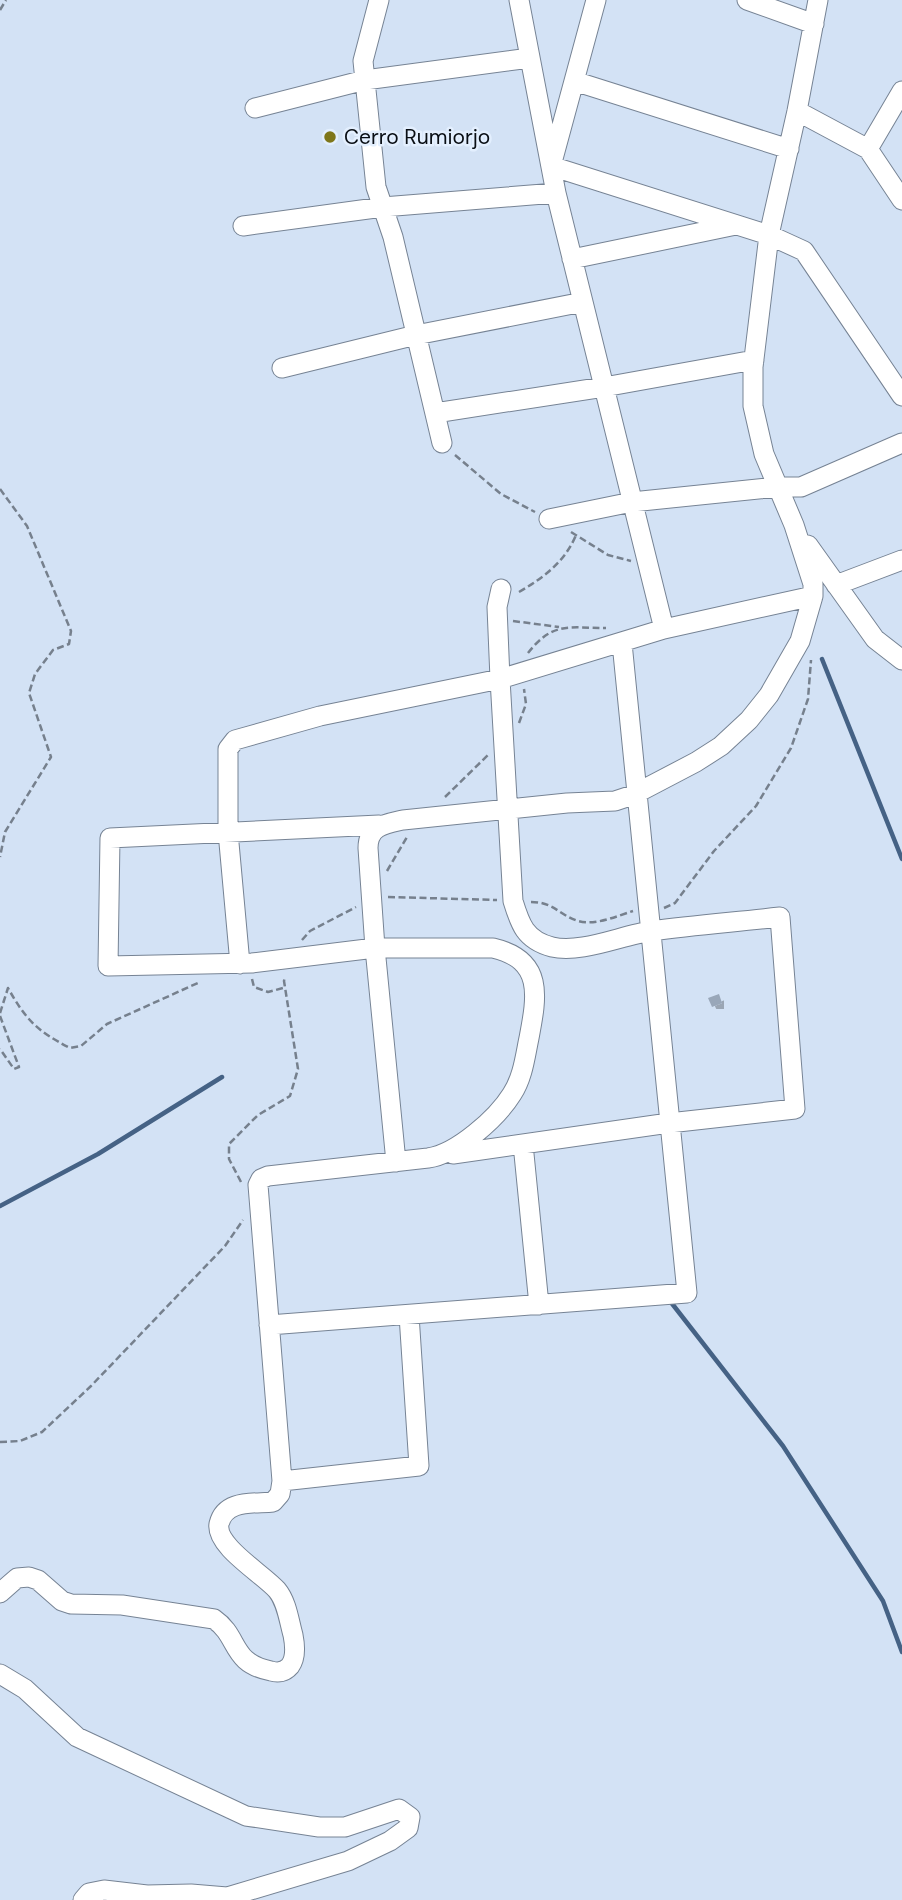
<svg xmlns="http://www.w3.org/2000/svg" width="902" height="1900" viewBox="0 0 902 1900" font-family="'DM Sans',sans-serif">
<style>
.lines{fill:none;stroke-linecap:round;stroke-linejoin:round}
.stream{stroke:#456285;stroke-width:4.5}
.building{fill:#99a7b9;filter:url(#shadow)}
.minor-casing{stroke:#768394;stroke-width:21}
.path{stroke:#76808d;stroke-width:2.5;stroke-dasharray:7 3.5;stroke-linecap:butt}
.minor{stroke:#fff;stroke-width:19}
.poi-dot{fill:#7e761a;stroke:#e3effe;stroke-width:2.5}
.labels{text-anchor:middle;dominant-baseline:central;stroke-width:5;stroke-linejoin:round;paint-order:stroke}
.poi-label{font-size:21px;fill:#090e14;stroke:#e3effe;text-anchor:start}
</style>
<defs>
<filter id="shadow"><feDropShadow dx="6" dy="6" stdDeviation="0" flood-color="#0004"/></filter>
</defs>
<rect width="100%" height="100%" fill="#d3e2f5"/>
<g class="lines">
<path class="stream" d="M822,659l80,200
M0,1206l98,-52 124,-77
M670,1301l113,145 100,155 19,51"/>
</g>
<path class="building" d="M719,994l3,9 -10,4 -4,-9z"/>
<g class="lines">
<g class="minor-casing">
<path id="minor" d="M379,0l-16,61 13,126 17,50 49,206
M596,0l-45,166 218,69 35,16 98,145
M747,0l67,24
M574,81l215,68
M255,108l110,-28 165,-22
M797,111l71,38 34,51
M868,149l34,-58
M243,226l140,-19 173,-14
M572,259l164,-34
M282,368l134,-33 167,-33
M435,413l169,-26 150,-27
M549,519l83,-17 145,-15h24l101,-44
M808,545l67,94 27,21
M836,585l66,-25
M664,629l149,-33
M379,825l-269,13 -2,128 144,-3 123,-15 21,214
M240,964l-12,-132v-83l7,-9 85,-24 180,-37 164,-50 -108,-436 -37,-193
M523,1144l16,161
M453,1154l216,-31 126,-14 -15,-192c-43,5 -86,8 -128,14 -30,4 -71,23 -100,16 -27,-7 -32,-23 -39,-46l-13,-222 -3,-72 4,-18
M269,1325l418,-32 -65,-650
M282,1481l137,-15 -10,-151
M0,1593l17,-15 12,-1 9,3 24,21 9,3 51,1 92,14c26,18 16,44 57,52 7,2 14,1 19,-5 6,-8 5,-21 3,-31 -4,-14 -6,-33 -16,-45 -14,-16 -62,-44 -58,-66 6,-25 35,-20 54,-22l7,-8 2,-13 -24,-296 3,-6 7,-3 160,-18c29,-4 69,-40 84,-64 11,-17 13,-37 17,-56 8,-42 15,-78 -36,-90h-118l-7,-100c0,-22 17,-24 35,-28l164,-17 48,-2 18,-6 63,-33 25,-16 28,-26 20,-25 31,-54 13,-45v-12l-19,-59 -30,-71 -11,-48v-39l16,-132 28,-124 21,-111
M0,1674l25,15 52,48 169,79 73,11h26l54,-18 11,8 -2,11 -18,13 -42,20 -121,36 -36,-3 -44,1 -43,-5 -15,3 -6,7"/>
</g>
<path class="path" d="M0,10l6,-10
M455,455l46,39 34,18
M0,489l27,37 44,105 -2,13 -16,6 -18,24 -6,19 22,64 -46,75 -5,25
M571,532l37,23 23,6
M519,592c24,-14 46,-30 57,-57
M513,621l46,6
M528,653c25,-32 41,-25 78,-25
M519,723l7,-19 -2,-15
M445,797l43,-42
M387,871l20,-34
M388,897l109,3
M531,902c23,0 28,13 47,19 17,5 39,-5 55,-10
M664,908l11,-5 39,-52 42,-45 35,-58 17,-49 3,-39
M302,940l8,-9 46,-24
M252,979l2,8 14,5 15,-4
M0,1013l8,-25c18,32 29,43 62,60l11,-2 26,-22 93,-42
M0,1016l19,51 -5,2 -14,-20
M241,1182l-12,-23v-15l29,-29 32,-19 8,-27 -14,-88 1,-5
M0,1442l20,-1 22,-9 49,-46 134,-140 18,-26"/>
<use href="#minor" class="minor"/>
</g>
<circle class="poi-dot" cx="330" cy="137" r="7"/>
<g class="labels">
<g class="poi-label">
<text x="344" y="137">Cerro Rumiorjo</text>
</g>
</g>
</svg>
